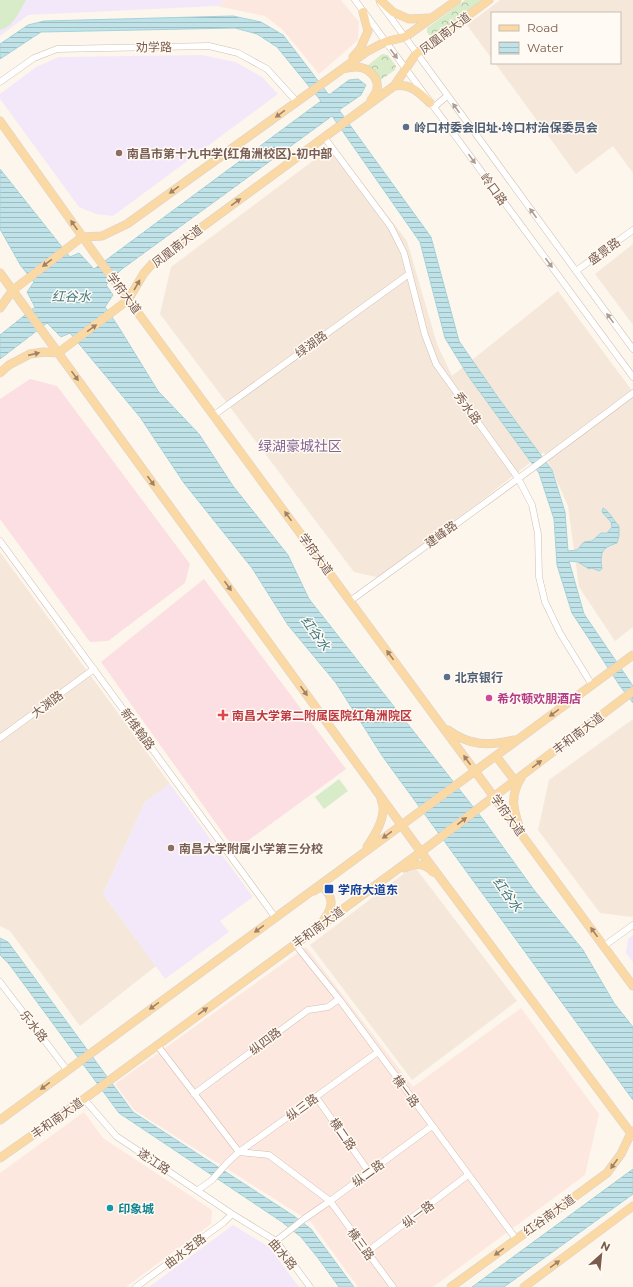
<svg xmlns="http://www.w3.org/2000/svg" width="633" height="1287" viewBox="0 0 633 1287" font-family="Montserrat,'Noto Sans SC',sans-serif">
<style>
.residential{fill:#f5e8da}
.commercial{fill:#fde8e0}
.education{fill:#f3e8fa}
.medical{fill:#fbdfe3}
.park{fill:url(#park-crowns)}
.garden{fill:#d8ecc9}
.water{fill:url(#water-rules);stroke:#a5d3da}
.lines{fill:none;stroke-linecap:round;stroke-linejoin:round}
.minor-casing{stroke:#d1beb0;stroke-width:7}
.major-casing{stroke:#dad1cd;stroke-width:9}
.minor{stroke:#fff;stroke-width:6}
.major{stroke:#fbd9a5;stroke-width:8}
.oneway{fill:#af9d94}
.oneway2{fill:#a18267}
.service-dot{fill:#5c6f8a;stroke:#fffaf3;stroke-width:1.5}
.education-dot{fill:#8d6e63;stroke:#fffaf3;stroke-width:1.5}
.hotel-dot{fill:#d1479c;stroke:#fffaf3;stroke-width:1.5}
.health-dot{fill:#e0444e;stroke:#fffaf3;stroke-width:1.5}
.transit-dot{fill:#1a4fb4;stroke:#fffaf3;stroke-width:1.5}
.culture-dot{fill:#0f9aa8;stroke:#fffaf3;stroke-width:1.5}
.labels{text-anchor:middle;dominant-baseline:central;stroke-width:3;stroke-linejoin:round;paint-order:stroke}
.street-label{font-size:12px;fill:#7a5c4d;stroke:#fffaf3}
.service-label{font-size:12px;font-weight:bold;fill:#4e5e75;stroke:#fffaf3;text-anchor:start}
.education-label{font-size:12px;font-weight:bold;fill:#785e54;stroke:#fffaf3;text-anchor:start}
.hotel-label{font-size:12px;font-weight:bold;fill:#b23c85;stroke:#fffaf3;text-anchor:start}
.health-label{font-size:12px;font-weight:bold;fill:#be3a42;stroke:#fffaf3;text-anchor:start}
.transit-label{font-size:12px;font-weight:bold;fill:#164399;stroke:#fffaf3;text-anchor:start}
.culture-label{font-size:12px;font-weight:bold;fill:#0d838f;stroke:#fffaf3;text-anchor:start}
.water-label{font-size:13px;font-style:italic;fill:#437c86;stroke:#fffaf3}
.quarter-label{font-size:14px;fill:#846695;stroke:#fffaf3}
</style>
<defs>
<pattern id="park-crowns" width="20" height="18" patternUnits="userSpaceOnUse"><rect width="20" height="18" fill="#d8ecc9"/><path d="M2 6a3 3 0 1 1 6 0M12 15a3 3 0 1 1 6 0" fill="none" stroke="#b4c2a5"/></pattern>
<pattern id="water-rules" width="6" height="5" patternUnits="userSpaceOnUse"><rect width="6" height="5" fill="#bfe3e8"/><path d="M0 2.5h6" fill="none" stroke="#a0bbbe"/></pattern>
</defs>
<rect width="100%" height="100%" fill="#fdf6ec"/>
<path class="residential" d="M500,0h133v173l-20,-27 -37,28 -81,-111h125v-50h-128v46l-25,-34z
M334,145l73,96 30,103 15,32 106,-85 75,101v235l-18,14 -36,-54 -11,-81 -24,-54 -163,126 -27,-6 -194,-258 11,-47z
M633,244v81l-38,-51z
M0,552l170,232 -25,18 -42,92 53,72 -76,60 -70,-95 -10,-5z
M633,719v197l-2,1 -31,-4 -62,-83 11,-50z
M414,866l103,135 -105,79 -102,-135z"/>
<path class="commercial" d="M225,0h116l18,22 -1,18 -39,34 -36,-44 -18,-14 -48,-10z
M306,947l107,140 108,-79 78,106 -14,61 -152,112h-75l-47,-65 -177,-112 -19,-26z
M84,1112l19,26 109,72 -1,14 -85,63h-126v-114z"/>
<path class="education" d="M0,0h225l-8,6 -189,9 -28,21z
M202,55l33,7 27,15 16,17 -165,122 -17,-2 -17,-7 -79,-108v-5l36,-27 23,-10z
M170,784l83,113 -33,24 9,11 -64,47 -62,-85 42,-92z
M633,935v27l-7,-9 2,-14z
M233,1225l36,22 30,40h-150z"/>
<path class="medical" d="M30,379l27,7 133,178 -5,19 -77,58 -18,1 -90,-123v-120z
M204,579l142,190 -111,81 -134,-188z"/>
<path class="park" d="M465,0h19l-49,36 -6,-1 -2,-3v-4z
M382,54l6,1 8,11 -1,4 -16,11 -12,-15z"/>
<path class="garden" d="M0,0h26c-6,10 -13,28 -26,30z
M339,779l9,12 -24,18 -9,-12z"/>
<path class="water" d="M233,16l28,6 22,13 46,60 20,-15 9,-1 8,6 -5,10 -22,15 92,127 28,104 40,58 53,71 13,42 3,39 9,-1 7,-8 8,-1 9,-8h6l5,-6 -1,-5 -9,-10 1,-4c6,3 11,13 16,18v10l-2,7c-16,5 -17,10 -15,26l-3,2 -7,-3 -3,1 -11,-7 -9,-1 15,53 49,72v17l-13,-17 -48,-73 -15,-48 -3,-46 -15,-46 -70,-96 -24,-39 -25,-96 -88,-126 -210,153 -16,16 7,10 -8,12 13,19 40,65 41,43 34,52 55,69 21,44 173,219 52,72 49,60 31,53 19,24v73l-250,-343 -47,-74 -48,-58 -36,-57 -68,-85 -44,-66 -70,-84 -9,4 -14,-14 -47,36v-24l35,-28 -8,-15 7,-10 -13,-16 -21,-37v-60l70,88 9,-4 15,16 227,-168 -44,-54 -20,-13 -22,-6 -194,4 -41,27v-15l28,-19 16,-4z
M0,938l8,4 125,170 161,104 17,13 43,58h-15l-21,-29 -17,-21 -19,-15 -163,-109 -110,-149 -9,-9z
M633,1169v25l-11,8 -118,85h-32z"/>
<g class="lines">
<g class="minor-casing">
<path id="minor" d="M355,0l278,377
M380,3l253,346
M0,82l34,-24 23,-9 152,-3 29,7 29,16 30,33
M434,107l13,-11
M324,137l67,90 13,26 21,82 11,29 82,114 14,27 6,29 1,43 6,25 15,31 32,52
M576,271l57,-41
M214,415l195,-141
M0,541l275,376
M350,601c95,-69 190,-137 283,-208
M0,738l94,-69
M295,944l44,55 177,240
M604,946l29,-21
M0,982l67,88
M157,1045l82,107 30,3 61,46 63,86
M194,1094l114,-84 20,-3 11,-8
M316,1097l53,75
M84,1099l32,37 116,78 44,27 34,46
M198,1190l14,-10 15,-17 12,-11 139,-100
M276,1241l28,-22 26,-18 102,-75
M367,1252l101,-77
M136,1287l88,-65 8,-8"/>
</g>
<g class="major-casing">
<path id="major" d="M380,0l13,12 16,7 21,-1
M353,57l7,-8 8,-18 -5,-19
M343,69c4,-1 9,-2 13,-2 12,0 23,10 21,22 -1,4 -4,8 -6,11
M394,86c16,-3 25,6 36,17
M0,121l97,136 536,729
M0,273l421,579 212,284
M0,308l13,-18 69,-53 20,-1 25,-12 239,-172 19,-10 20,-5 52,-37
M0,373l9,-8 21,-11 14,-2 14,1 70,-53 16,-27 9,-10 241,-177 22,-32 73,-54
M448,730c22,16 40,16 66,10
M496,756l19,25
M519,826c-6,-18 -9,-30 2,-48
M367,847c7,-11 15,-23 16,-36 1,-4 -1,-8 -2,-12
M404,868c10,-5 21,-5 29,4
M314,891l5,-3h5c11,11 8,21 -1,33
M0,1120l633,-465
M0,1158l84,-59 337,-247 212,-161
M451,1287l156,-114 14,-19 10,-21 2,-2
M524,1287l109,-81"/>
</g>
<use href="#minor" class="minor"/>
<use href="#major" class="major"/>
</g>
<defs><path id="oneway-solid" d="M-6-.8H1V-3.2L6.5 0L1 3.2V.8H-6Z"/></defs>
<g class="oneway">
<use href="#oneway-solid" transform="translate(394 54) rotate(53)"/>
<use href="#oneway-solid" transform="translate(456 108) rotate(-126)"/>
<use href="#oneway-solid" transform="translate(472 159) rotate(54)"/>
<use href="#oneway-solid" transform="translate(533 213) rotate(-126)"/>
<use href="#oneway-solid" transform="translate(549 263) rotate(54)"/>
<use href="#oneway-solid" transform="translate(610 318) rotate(-126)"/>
</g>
<g class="oneway2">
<use href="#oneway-solid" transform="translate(280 114) rotate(144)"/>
<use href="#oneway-solid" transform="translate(174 190) rotate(144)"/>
<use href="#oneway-solid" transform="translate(236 202) rotate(-36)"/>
<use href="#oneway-solid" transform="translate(74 225) rotate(-125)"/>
<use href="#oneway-solid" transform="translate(47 263) rotate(143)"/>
<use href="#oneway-solid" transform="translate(137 285) rotate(-60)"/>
<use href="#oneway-solid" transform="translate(92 328) rotate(-36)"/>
<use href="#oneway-solid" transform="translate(34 354) rotate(-13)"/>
<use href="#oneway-solid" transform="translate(75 376) rotate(54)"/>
<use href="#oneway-solid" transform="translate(151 481) rotate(54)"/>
<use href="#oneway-solid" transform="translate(288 516) rotate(-126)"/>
<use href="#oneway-solid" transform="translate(228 586) rotate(54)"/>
<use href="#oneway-solid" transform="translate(390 655) rotate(-126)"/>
<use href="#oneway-solid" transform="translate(304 691) rotate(54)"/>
<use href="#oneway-solid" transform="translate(554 713) rotate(144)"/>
<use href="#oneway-solid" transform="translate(467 760) rotate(-126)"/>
<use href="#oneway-solid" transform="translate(537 764) rotate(-37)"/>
<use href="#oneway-solid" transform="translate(462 821) rotate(-37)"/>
<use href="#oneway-solid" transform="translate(387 835) rotate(144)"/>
<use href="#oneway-solid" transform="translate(259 929) rotate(144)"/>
<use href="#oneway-solid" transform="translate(594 932) rotate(-126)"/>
<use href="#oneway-solid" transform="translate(154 1006) rotate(144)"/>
<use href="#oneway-solid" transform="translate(203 1011) rotate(-36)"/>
<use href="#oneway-solid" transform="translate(45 1086) rotate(143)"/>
<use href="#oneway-solid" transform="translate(614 1164) rotate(126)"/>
<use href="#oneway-solid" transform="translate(499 1252) rotate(144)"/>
<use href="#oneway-solid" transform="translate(555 1264) rotate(-36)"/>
</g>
<g class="service-dot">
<circle cx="406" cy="127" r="4"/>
<circle cx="447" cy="677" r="4"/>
</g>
<g class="education-dot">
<circle cx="119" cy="153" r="4"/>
<circle cx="171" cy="848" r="4"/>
</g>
<circle class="hotel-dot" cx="489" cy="698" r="4"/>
<path class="health-dot" d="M221 709h4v4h4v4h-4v4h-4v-4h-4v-4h4z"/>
<rect class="transit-dot" x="324" y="884" width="10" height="10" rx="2"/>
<circle class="culture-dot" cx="110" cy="1208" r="4"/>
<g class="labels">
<g class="street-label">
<text transform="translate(445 33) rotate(-37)">凤凰南大道</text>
<text transform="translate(154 47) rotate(-1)">劝学路</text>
<text transform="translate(494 189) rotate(54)">岭口路</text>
<text transform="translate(177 246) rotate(-38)">凤凰南大道</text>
<text transform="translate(604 251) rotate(-36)">盛景路</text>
<text transform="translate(124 293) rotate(53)">学府大道</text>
<text transform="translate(311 344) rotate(-36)">绿湖路</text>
<text transform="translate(468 408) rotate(54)">秀水路</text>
<text transform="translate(441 534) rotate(-36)">建峰路</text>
<text transform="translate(316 554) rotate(54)">学府大道</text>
<text transform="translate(47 704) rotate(-37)">大渊路</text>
<text transform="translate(138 729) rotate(54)">新维翰路</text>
<text transform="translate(578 733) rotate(-37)">丰和南大道</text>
<text transform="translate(508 815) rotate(54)">学府大道</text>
<text transform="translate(318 927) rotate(-36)">丰和南大道</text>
<text transform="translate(34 1026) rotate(52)">乐水路</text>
<text transform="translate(265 1041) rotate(-37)">纵四路</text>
<text transform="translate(406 1091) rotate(54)">横一路</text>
<text transform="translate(302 1107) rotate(-36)">纵三路</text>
<text transform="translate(57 1118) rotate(-35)">丰和南大道</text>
<text transform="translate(343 1134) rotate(55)">横二路</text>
<text transform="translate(154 1161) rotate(34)">遂江路</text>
<text transform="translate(368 1173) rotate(-36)">纵二路</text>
<text transform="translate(418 1214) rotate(-37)">纵一路</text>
<text transform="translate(549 1215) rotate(-36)">红谷南大道</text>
<text transform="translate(361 1244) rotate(54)">横三路</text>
<text transform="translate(185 1251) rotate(-37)">曲水支路</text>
<text transform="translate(283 1254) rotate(50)">曲水路</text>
</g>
<g class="service-label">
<text x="414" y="127">岭口村委会旧址·坽口村治保委员会</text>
<text x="455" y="677">北京银行</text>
</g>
<g class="education-label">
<text x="127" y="153">南昌市第十九中学(红角洲校区)-初中部</text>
<text x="179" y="848">南昌大学附属小学第三分校</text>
</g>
<g class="hotel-label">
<text x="497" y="698">希尔顿欢朋酒店</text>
</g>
<g class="health-label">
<text x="232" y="715">南昌大学第二附属医院红角洲院区</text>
</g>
<g class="transit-label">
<text x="338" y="889">学府大道东</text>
</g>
<g class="culture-label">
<text x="118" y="1208">印象城</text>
</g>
<g class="water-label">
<text x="71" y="296">红谷水</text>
<text transform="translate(316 633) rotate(54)">红谷水</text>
<text transform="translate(508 894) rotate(54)">红谷水</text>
</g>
<g class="quarter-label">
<text x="300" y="446">绿湖豪城社区</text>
</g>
</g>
<rect x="491" y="12" width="130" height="52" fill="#fffaf3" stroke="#cabbb1"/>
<rect x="499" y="25" width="20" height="6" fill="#fbd9a5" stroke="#cabbb1"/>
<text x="527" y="32" font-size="12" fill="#7a5c4d">Road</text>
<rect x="499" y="42" width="20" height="12" fill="url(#water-rules)" stroke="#cabbb1"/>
<text x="527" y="52" font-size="12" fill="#7a5c4d">Water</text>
<g transform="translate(601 1255) rotate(27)" stroke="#fffaf3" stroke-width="3" paint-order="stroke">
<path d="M0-3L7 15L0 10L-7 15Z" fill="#7a5c4d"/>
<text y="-6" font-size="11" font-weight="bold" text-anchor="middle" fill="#7a5c4d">N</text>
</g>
</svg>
